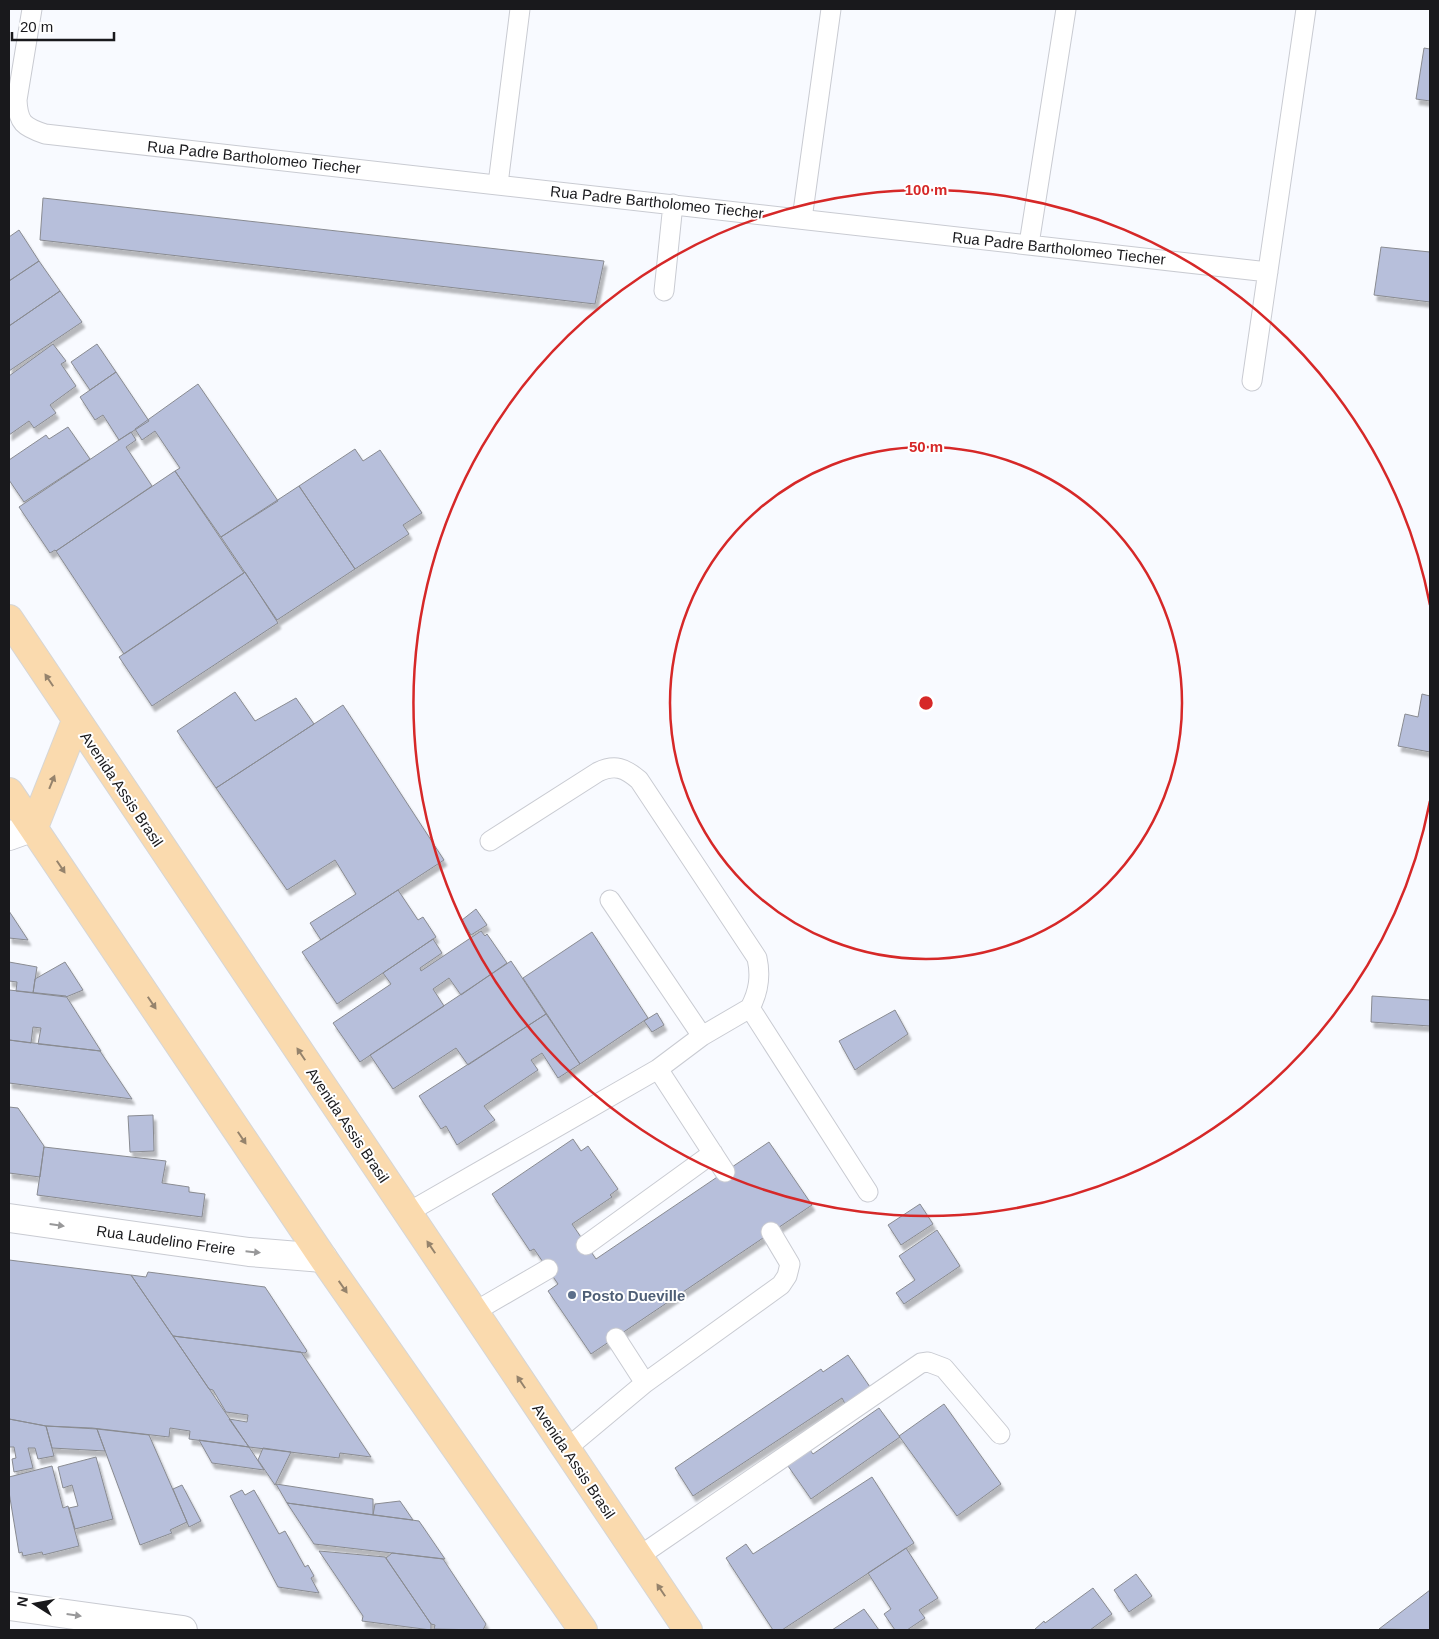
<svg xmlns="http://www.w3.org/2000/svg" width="1439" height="1639" viewBox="0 0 1439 1639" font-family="Helvetica,sans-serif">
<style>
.building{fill:#b7bfdb;stroke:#898b91;filter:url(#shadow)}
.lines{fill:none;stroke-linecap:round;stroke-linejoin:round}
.service-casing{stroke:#c9cbd2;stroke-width:21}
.minor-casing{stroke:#c9cbd2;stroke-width:30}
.tertiary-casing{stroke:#c9cbd2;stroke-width:30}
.primary-casing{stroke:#d6d6d6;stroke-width:30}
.service{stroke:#fff;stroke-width:19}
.minor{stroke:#fff;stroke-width:28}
.tertiary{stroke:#fff;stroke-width:28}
.primary{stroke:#fadaae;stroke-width:28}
.oneway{fill:#95836c}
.oneway2{fill:#989899}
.ring{fill:none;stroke:#d62828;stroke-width:2.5}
.service-dot{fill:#5c6f8a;stroke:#fff;stroke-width:2}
.labels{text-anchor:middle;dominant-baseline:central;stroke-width:4;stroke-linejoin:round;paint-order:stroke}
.street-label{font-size:15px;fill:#19191c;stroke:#fff}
.service-label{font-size:15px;font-weight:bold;fill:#4e5e75;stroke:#fff;text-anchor:start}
.centre{fill:#d62828;stroke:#fff;stroke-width:2.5}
.ring-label{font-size:15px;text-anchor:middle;font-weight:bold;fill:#d62828;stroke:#fff;stroke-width:4;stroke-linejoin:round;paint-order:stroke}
</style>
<defs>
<filter id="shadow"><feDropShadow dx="3" dy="5.5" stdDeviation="1" flood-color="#0004"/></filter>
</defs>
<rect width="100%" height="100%" fill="#f8faff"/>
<path class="building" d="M1424,48l6,1v52l-14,-2z
M43,198l561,63 -9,43 -555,-64z
M19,230l20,31 -30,20v-44z
M1381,247l49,5v50l-56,-7z
M39,261l21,30 -51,35v-45z
M60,291l22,31 -73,49v-45z
M53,344l13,17 -5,3 15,22 -26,19 6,8 -22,15 -5,-7 -20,14v-59z
M97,344l19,28 -26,18 -19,-28z
M116,372l33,49 -30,19 -16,-25 -8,5 -15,-23z
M198,384l80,117 -57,36 -46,-66 5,-3 -25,-37 -13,9 -7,-11z
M68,427l22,32 -66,43 -15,-22v-20l37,-25 3,4z
M131,432l5,8 -10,7 26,39 -96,65 -1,-1 -5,3 -31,-46z
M355,449l8,12 17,-11 42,63 -19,12 6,9 -54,35 -56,-83z
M175,471l69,102 -120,81 -68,-103z
M299,486l56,83 -78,51 -56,-83z
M245,572l33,51 -126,83 -33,-49z
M235,692l20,29 41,-23 18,26 -98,64 -39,-57z
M1422,694l8,2v56l-32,-6 7,-32 13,3z
M343,705l101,155 -123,80 -11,-17 46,-29 -21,-34 -48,30 -71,-102z
M398,890l20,30 5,-3 13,20 -99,67 -35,-52z
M476,909l11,16 -16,10 -9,-15z
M9,911l19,29 -19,-2z
M481,931l4,5 2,-2 20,29 -46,32 -12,-17 -16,11 11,17 -84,56 -27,-39 58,-39 -8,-11 50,-34 9,14 -22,15 1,3z
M592,932l56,86 -68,46 -57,-86z
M511,961l35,53 -78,51 -12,-17 -63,41 -23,-34z
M9,962l28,5 -4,26 -17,-2 1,-9 -8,-1z
M65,962l18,28 -17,7 -33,-4 2,-14z
M9,990l57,6 35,55 -63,-7 3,-16 -8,-1 -2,16 -22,-3z
M1372,996l58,4v26l-59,-4z
M895,1010l13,24 -53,36 -16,-29z
M657,1013l7,12 -12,7 -8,-11z
M546,1014l34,50 -22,14 -16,-25 -11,7 7,10 -54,36 11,14 -38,25 -11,-19 -5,3 -22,-33z
M9,1040l91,11 32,48 -123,-16z
M9,1107l9,1 26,38 -4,31 -31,-4z
M153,1115l1,36 -24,1 -2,-36z
M573,1139l8,12 7,-5 30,43 -8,6 2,2 -40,27 24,35 173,-117 43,63 -221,149 -43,-63 10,-7 -24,-35 -4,2 -38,-57z
M44,1147l122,14 -4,22 27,4v5l16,2 -3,23 -165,-22z
M920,1204l13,20 -32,21 -13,-20z
M937,1230l23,36 -56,38 -8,-11 19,-13 -16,-24z
M9,1260l122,15 118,172 -60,-8 1,-8 -20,-3 -1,9 -77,-9 -46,-2 -37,-7z
M148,1272l117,15 42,64 -2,2 -132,-17 -42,-61 15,2z
M173,1336l128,16 70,105 -31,-4 -1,5 -90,-11 -20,-28 18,3 1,-7 -22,-3 -13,-22 -4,-1z
M848,1355l22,32 -25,17 -3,-6 -149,98 -18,-28 146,-99 2,3z
M944,1404l57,80 -44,32 -58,-80z
M879,1408l21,29 -89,62 -23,-33 22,-16 3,4z
M9,1419l37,7 8,30 -16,3 -3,-11h-7l5,20 -19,4 -2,-13 4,-1 -2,-11h-5z
M46,1426l51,3 8,22 -53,-3z
M97,1429l52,6 38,87 -17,8 2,3 -32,12z
M199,1440l50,7 15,23 -52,-7z
M263,1448l28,4 -16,33 -17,-25z
M96,1457l17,62 -38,10 -6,-21 9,-2 -6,-21 -9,3 -5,-21z
M52,1466l11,42 5,-2 11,40 -36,9 -1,-3 -19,4 -1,-4 -3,1 -10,-61v-15z
M872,1477l42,66 -132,87h-9l-47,-72 20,-14 7,10z
M276,1484l97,15v16l-86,-12z
M182,1485l19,36 -12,6 -16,-38z
M242,1490l3,5 9,-5 25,44 6,-3 20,36 3,-2 6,11 -3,2 8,15 -41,-6 -48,-91z
M400,1501l13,19 -40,-5 2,-11z
M287,1503l132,18 26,38 -131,-15z
M906,1548l32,50 -19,12 6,8 -18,12h-12l-11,-16 7,-5 -23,-36z
M319,1551l66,6 46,67v6l-69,-9 1,-5z
M392,1553l51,6 43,65 -3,6 -49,-1 1,-4 -4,-1 -45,-66z
M1136,1574l16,22 -23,16 -15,-22z
M1093,1588l19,26 -22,16h-56l10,-9 1,2z
M1430,1590v40l-51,-1z
M864,1609l15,21h-47z"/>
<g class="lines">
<g class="service-casing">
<path id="service" d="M32,9l-15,91c1,23 7,27 28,34l1223,138
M498,184l22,-175
M802,219l29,-210
M1029,244l37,-235
M664,291l9,-87
M1252,381l54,-372
M490,841l108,-69c17,-8 27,-4 41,8l118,178c4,18 2,33 -7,50
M610,900l92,136
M658,1069l44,-33 48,-28 118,184
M407,1213l251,-144 67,103
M586,1245l127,-92
M474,1312l74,-43
M616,1338l29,45
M566,1449l79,-66 136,-98 6,-9 3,-12 -19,-32
M638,1557l283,-194 7,-1 16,6 56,66"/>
</g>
<g class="minor-casing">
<path id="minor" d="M9,1218l240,34 74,6
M9,1606l174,24"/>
</g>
<g class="tertiary-casing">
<path id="tertiary" d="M9,836l25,-9"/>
</g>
<g class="primary-casing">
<path id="primary" d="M9,619l679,1011
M9,792l314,466 260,372
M34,827l42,-106"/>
</g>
<use href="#service" class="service"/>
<use href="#minor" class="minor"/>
<use href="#tertiary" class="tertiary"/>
<use href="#primary" class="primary"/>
</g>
<defs><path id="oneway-solid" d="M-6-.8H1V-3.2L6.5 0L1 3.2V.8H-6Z" transform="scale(1.25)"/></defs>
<g class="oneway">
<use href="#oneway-solid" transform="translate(49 680) rotate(-124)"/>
<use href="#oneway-solid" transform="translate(52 782) rotate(-68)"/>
<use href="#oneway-solid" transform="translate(61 867) rotate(56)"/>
<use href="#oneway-solid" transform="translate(152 1003) rotate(56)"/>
<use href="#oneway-solid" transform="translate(301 1054) rotate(-124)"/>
<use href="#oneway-solid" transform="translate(242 1138) rotate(56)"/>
<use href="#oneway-solid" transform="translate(431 1247) rotate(-124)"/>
<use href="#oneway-solid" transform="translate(343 1287) rotate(55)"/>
<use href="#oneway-solid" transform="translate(521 1382) rotate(-124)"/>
<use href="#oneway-solid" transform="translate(661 1590) rotate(-124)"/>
</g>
<g class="oneway2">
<use href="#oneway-solid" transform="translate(57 1225) rotate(8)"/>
<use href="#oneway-solid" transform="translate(253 1252) rotate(6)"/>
<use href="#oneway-solid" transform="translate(74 1615) rotate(8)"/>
</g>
<g class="ring">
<circle cx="926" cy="703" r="256"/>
<path d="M1430 801A513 513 0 1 1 1430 605"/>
</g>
<circle class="service-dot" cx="572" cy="1295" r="5"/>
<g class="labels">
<g class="street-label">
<text transform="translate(254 157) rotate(6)">Rua Padre Bartholomeo Tiecher</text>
<text transform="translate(657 202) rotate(6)">Rua Padre Bartholomeo Tiecher</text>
<text transform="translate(1059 248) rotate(6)">Rua Padre Bartholomeo Tiecher</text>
<text transform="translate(122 789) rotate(56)">Avenida Assis Brasil</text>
<text transform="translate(348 1125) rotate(56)">Avenida Assis Brasil</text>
<text transform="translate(166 1240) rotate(8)">Rua Laudelino Freire</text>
<text transform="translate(574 1461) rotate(56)">Avenida Assis Brasil</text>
</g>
<g class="service-label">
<text x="582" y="1295">Posto Dueville</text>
</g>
</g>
<circle cx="926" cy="703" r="8" class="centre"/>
<g class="ring-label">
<text x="926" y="195">100 m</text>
<text x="926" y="452">50 m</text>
</g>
<rect width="1439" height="1639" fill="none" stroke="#19191c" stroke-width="20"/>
<g transform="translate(35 1604) rotate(281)" stroke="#ffffff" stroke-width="4" paint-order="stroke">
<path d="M0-4L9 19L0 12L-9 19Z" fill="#19191c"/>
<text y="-8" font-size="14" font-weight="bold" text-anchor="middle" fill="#19191c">N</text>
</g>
<path d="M12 32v8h102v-8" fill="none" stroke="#19191c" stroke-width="2.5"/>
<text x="20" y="32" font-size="15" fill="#19191c" stroke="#ffffff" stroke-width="4" paint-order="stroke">20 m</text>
</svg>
